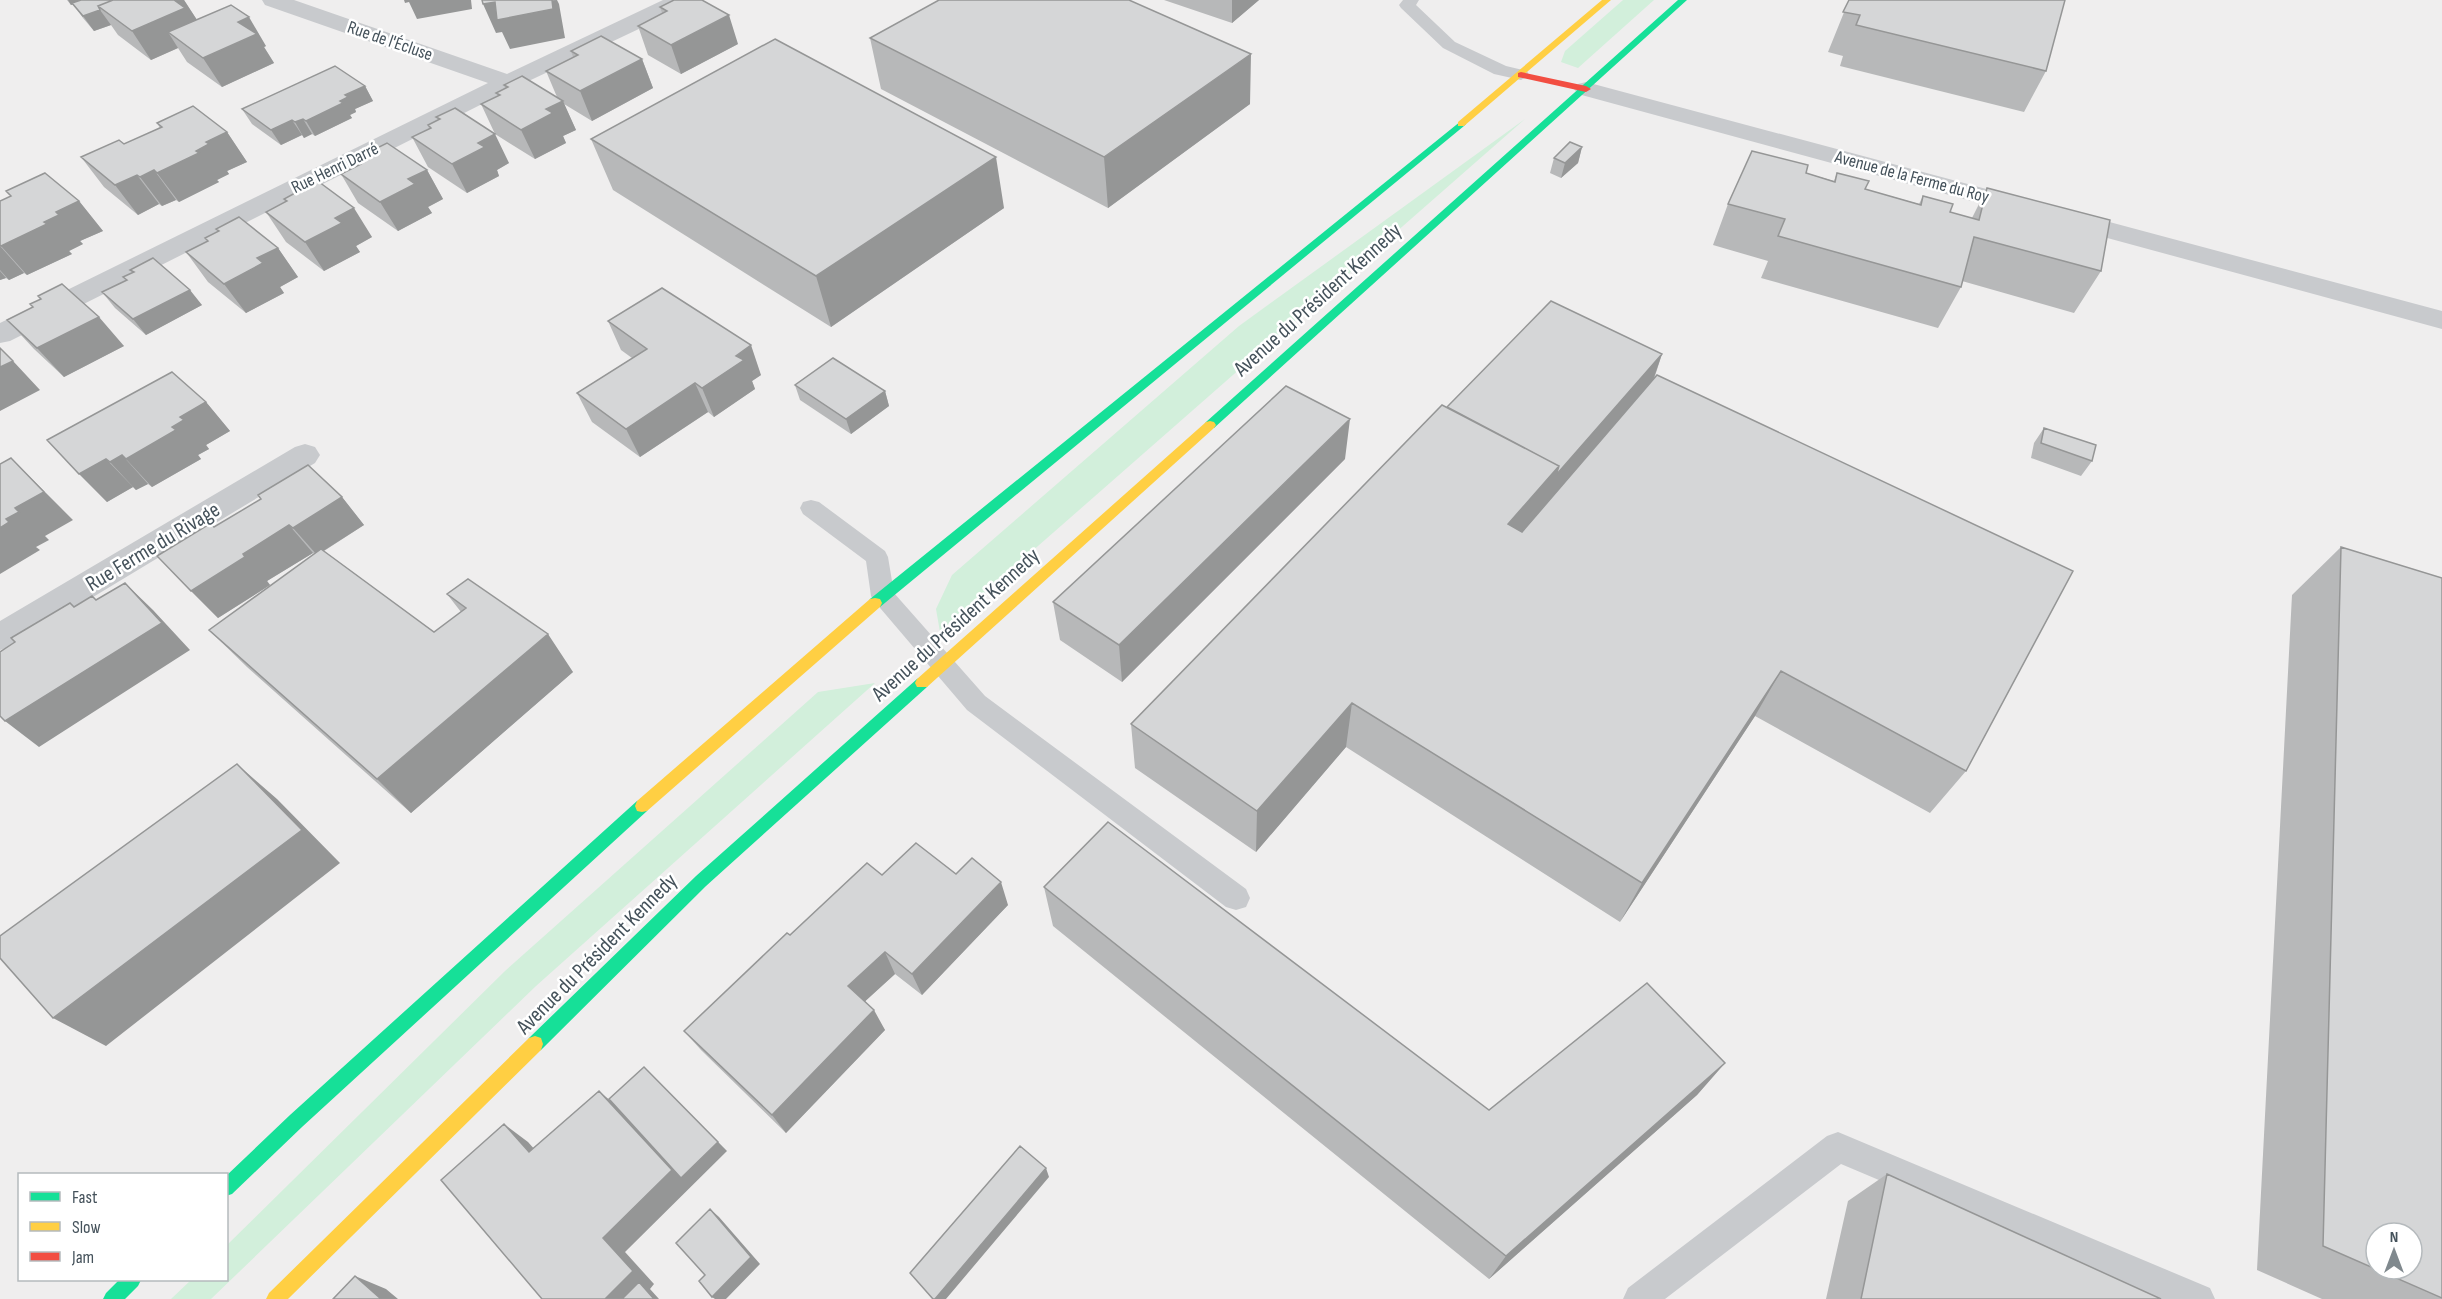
<svg xmlns="http://www.w3.org/2000/svg" width="2442" height="1299" viewBox="0 0 2442 1299" font-family="'Sofia Sans Condensed',sans-serif">
<style>
.green{fill:#d2efdb}
.lines{fill:none;stroke-linecap:round;stroke-linejoin:round}
.lane{fill:#c8cacd;fill-rule:evenodd}
.street{fill:#c8cacd;fill-rule:evenodd}
.fast{fill:#16e098;fill-rule:evenodd}
.slow{fill:#ffcf43;fill-rule:evenodd}
.jam{fill:#f24e42;fill-rule:evenodd}
.wall{fill:#b7b8b9}
.shaded-wall{fill:#959696}
.building{fill:#d5d6d7;stroke:#959696;stroke-width:1.5;fill-rule:evenodd}
.labels{text-anchor:middle;dominant-baseline:central;stroke-width:5;stroke-linejoin:round;paint-order:stroke}
.far-street-label{font-size:18px;fill:#45525b;stroke:#fff}
.street-label{font-size:22px;fill:#45525b;stroke:#fff}
</style>
<rect width="100%" height="100%" fill="#efeeee"/>
<path class="green" d="M1623,0h31l-76,68 -17,-6 4,-11z
M1525,119l-585,513 -4,-23 16,-34 287,-249z
M875,683l-339,303 -325,313h-40l20,-19h35l1,-35 278,-274 313,-279z"/>
<g class="lines">
<path class="lane" d="M1403,0h16l-3,5 39,37 51,24 21,5 2,4 -8,5 -27,-6 -51,-26 -42,-40 -2,-3z
M811,500l8,2 66,49 3,6 6,36 91,103 261,193 4,9 -4,9 -10,3 -10,-3 -259,-197 -92,-108 -4,-6 -5,-35 -63,-47 -3,-6 3,-6z
M1838,1132l372,156 5,11h-54l-320,-135 -176,135h-42l5,-11 199,-152z"/>
<path class="street" d="M262,0h32l213,74 156,-74h14l5,5 -3,5 -163,77 -506,254 -10,2v-20l488,-240 -223,-78z
M1586,82l856,229v18l-864,-235 -4,-5 4,-5z
M305,444l10,3 5,8 -5,8 -303,183 -12,4v-29l295,-174z"/>
<path class="fast" d="M1678,0h9l-473,428h-8l-2,-3 2,-3z
M1461,121l5,3 -2,2 -584,481h-10l-2,-4 2,-4z
M922,677l5,2 2,4 -2,4 -221,199 -165,164 -6,2 -6,-2 -2,-6 2,-6 167,-162 221,-197z
M642,800l5,1 2,5 -2,5 -345,316 -70,67 -6,2v-20l64,-61 347,-314z
M119,1280h22l-3,6 -13,13h-22l3,-6z"/>
<path class="slow" d="M1602,0h9l-147,126h-6v-4z
M1210,421l4,1 2,3 -2,3 -287,259h-10l-2,-4 2,-4 289,-257z
M875,598l5,1 2,4 -2,4 -233,204 -5,1 -5,-1 -2,-5 2,-5 233,-202z
M535,1036l6,2 2,6 -2,6 -253,249h-22l3,-6 260,-255z"/>
<path class="jam" d="M1521,72l65,14 5,3 -5,3 -68,-15v-4z"/>
</g>
<path class="wall" d="M67,0h117l13,20 69,26 -2,1 10,16 -52,24 -35,-25 -9,-14 -27,12 -33,-25 -7,-10 -17,6 -11,-13 -10,-14 -2,1z
M1164,0h95l-27,23z
M1849,0l197,71 -22,41 -184,-46 3,-10 -15,-4z
M660,7l78,37 -57,30 -33,-19 -10,-29 24,-13z
M870,38l380,66 -142,104 -227,-119z
M571,51l71,8 11,29 -61,33 -28,-17 12,26 -13,6 3,7 -31,16 -40,-25 -14,-30 17,-8 -2,-3 9,-5 -1,-3 53,12 -11,-26 27,-14z
M365,86l8,15 -18,8 1,3 -6,3 2,3 -37,18 -3,-2 -8,4 -2,-3 -21,10 -29,-21 -10,-15z
M436,117l73,46 -12,7 2,6 -32,17 -39,-26 -16,-30 17,-8 -1,-4 10,-5z
M157,123l70,9 20,30 -20,9 2,3 -12,6 2,2 -40,20 -3,-2 -14,6 -3,-2 -21,11 -34,-28 -23,-30 43,-13 36,-16z
M591,139l413,69 -173,119 -218,-137z
M1582,147l-4,16 -17,15 -11,-5 4,-15z
M367,153l60,17 16,29 -15,8 4,6 -34,18 -40,-28 -17,-29 19,-10 -2,-3 11,-5z
M1806,173l28,8 3,-8 28,16 54,15 4,-8 27,16 22,6 15,-30 114,83 -27,42 -112,-32 -1,6 -23,41 -177,-50 7,-17 -55,-16 15,-41z
M294,189l78,48 -16,9 4,6 -36,19 -38,-29 -20,-30 19,-10 -1,-3 12,-6z
M6,191l73,10 24,30 -23,10 3,3 -14,7 3,3 -45,21 -3,-2 -15,7 -3,-2 -6,2v-79l11,-5z
M216,229l62,19 20,29 -18,10 4,6 -38,20 -38,-31 -22,-30 22,-11 -3,-3 13,-6z
M130,270l72,35 -56,30 -31,-27 -13,-16 24,-11 -3,-4 10,-4z
M38,296l86,50 -60,31 -30,-28 -27,-29 26,-13 7,-8z
M608,321l153,54 -9,6 3,8 -41,28 -6,-5 -68,45 -48,-35 -15,-29 55,-35 -11,-8z
M1662,354l-8,25 312,392 -36,42 -175,-97 -135,206 -274,-175 -90,105 -121,-84 -4,-44 316,-317z
M795,385l90,6 4,15 -38,28 -51,-34z
M206,402l24,29 -24,14 3,4 -11,6 3,4 -49,28 -4,-3 -12,6 -3,-3 -26,15 -60,-62z
M2044,428l48,33 -11,15 -50,-18 3,-15z
M1345,459l-223,223 -62,-42 -7,-38z
M342,497l22,28 -40,26 110,81 27,-20 -14,-18 126,78 -162,141 -164,-146 -38,-37 106,-76 -2,-1 -46,28 3,4 -52,33 -61,-62 57,-29z
M2341,547l101,31v721h-120l-65,-29 35,-675z
M956,874l52,31 -86,90 -27,-21 -30,27 20,29 -99,103 -85,-83 -17,-19 106,-96z
M1044,887l445,223 236,-47 -28,32 -208,184 -436,-353z
M1887,1174l274,125h-335l22,-98z"/>
<path class="shaded-wall" d="M68,0h14l1,1 -12,4z
M171,0h13l13,20 -29,12 10,16 -27,12 -19,-29z
M404,0h67l1,9 -55,10 -8,-17 -4,1z
M557,0l2,4 6,34 -55,11 -8,-17 -6,1 -13,-29 12,-2z
M1232,0h27l-27,23z
M100,10l11,15 -17,6 -11,-15z
M729,15l9,29 -57,30 -10,-29z
M249,17l17,29 -2,1 10,16 -52,24 -19,-29 35,-36z
M1251,54l-1,50 -142,104 -4,-51z
M642,59l11,29 -61,33 -12,-30z
M365,86l8,15 -18,8 1,3 -6,3 2,3 -37,18 -9,-15 34,-20 5,-6z
M563,101l13,29 -13,6 3,7 -31,16 -14,-29 25,-21z
M303,119l9,15 -8,4 -9,-16z
M292,120l10,15 -21,10 -10,-15z
M227,132l20,30 -20,9 2,3 -12,6 2,2 -40,20 -22,-29 39,-22 10,-9z
M495,134l14,29 -12,7 2,6 -32,17 -15,-29 26,-21z
M1582,147l-4,16 -17,15 4,-15z
M996,157l8,51 -173,119 -15,-51z
M154,170l22,30 -14,6 -22,-29z
M427,170l16,29 -15,8 4,6 -34,18 -18,-29 28,-23z
M137,175l22,29 -21,11 -23,-30z
M79,201l24,30 -23,10 3,3 -14,7 3,3 -45,21 -26,-29 43,-24 12,-10z
M354,208l18,29 -16,9 4,6 -36,19 -19,-29 30,-24z
M0,246l24,27 -15,7 -9,-10z
M278,248l20,29 -18,10 4,6 -38,20 -22,-29 33,-26z
M0,271l6,7 -6,2z
M190,290l12,15 -56,30 -13,-16z
M99,317l25,29 -60,31 -27,-29z
M751,345l10,30 -9,6 3,8 -41,28 -12,-29 34,-32z
M1662,354l-14,41 -149,163 9,-34 51,-58z
M13,361l27,29 -40,21v-44z
M695,383l13,29 -68,45 -14,-28z
M885,391l4,15 -38,28 -5,-15z
M206,402l24,29 -24,14 3,4 -11,6 3,4 -49,28 -26,-28 46,-32 8,-10z
M1350,419l-5,40 -223,223 -3,-37z
M122,455l26,29 -12,6 -26,-28z
M11,458l62,62 -28,16 4,4 -13,7 4,3 -40,24v-46l6,-9 9,-11z
M106,459l27,28 -26,15 -28,-28z
M342,497l22,28 -47,30 -24,-27z
M289,525l24,28 -46,28 3,4 -52,33 -27,-27 52,-37z
M125,583l28,27 37,40 -151,97 -34,-26z
M548,634l25,38 -162,141 -34,-34z
M1781,671l-26,45 -135,206 22,-39z
M1352,703l-6,44 -90,105 1,-41z
M237,764l40,35 63,64 -234,183 -53,-28z
M1001,882l7,23 -86,90 -10,-21z
M885,952l10,22 -35,32 -12,-20z
M874,1010l11,20 -99,103 -14,-18z
M1725,1063l-28,32 -208,184 17,-23z
M644,1067l83,84 -102,101 29,32 -4,5 9,10h-54l-6,-208 21,18z
M504,1124l24,18 24,27 -23,-17z
M1046,1168l3,9 -103,122h-11z
M710,1209l9,8 41,47 -34,35h-11l-3,-2z
M355,1276l31,13 12,10h-17z"/>
<path class="building" d="M81,0h32l-15,6 2,4 -17,6 -11,-13z
M113,0h61l11,8 -53,23 -34,-25z
M482,0h70l1,9 -56,11 -2,-18 -12,2z
M674,0h28l27,15 -58,30 -33,-19 29,-15 -7,-4z
M939,0h190l122,54 -147,103 -234,-119z
M1849,0h216l-19,71 -190,-46 4,-10 -17,-3z
M231,5l18,12 -11,5 19,12 -54,24 -35,-26z
M601,36l41,23 -62,32 -34,-20 32,-16 -7,-4z
M775,39l221,118 -180,119 -225,-137z
M335,66l30,20 -20,9 3,2 -8,4 3,2 -37,18 -3,-2 -8,3 -3,-2 -21,10 -29,-21z
M522,76l41,25 -17,8 7,4 -32,17 -40,-26 19,-9 -4,-2 12,-6 -4,-2z
M193,106l34,26 -21,10 3,2 -13,7 3,2 -42,20 -3,-3 -14,7 -3,-2 -22,10 -34,-28 38,-17 5,4 38,-17 -5,-4z
M455,108l40,26 -17,9 7,4 -33,17 -40,-27 19,-9 -3,-3 12,-6 -4,-2z
M1570,142l12,5 -17,16 -11,-5z
M387,143l40,27 -19,9 7,5 -35,18 -39,-28 20,-10 -3,-3 13,-6 -4,-2z
M1752,151l56,14 -2,8 29,9 2,-9 32,8 -4,8 56,16 2,-9 30,8 -3,8 29,8 8,-32 123,32 -9,51 -127,-34 -13,50 -183,-51 7,-17 -57,-15z
M45,173l34,28 -23,11 3,3 -15,7 3,2 -46,22 -1,-1v-44l11,-5 -5,-5z
M315,179l39,29 -19,10 7,5 -37,19 -39,-30 21,-11 -3,-2 13,-7 -3,-3z
M239,217l39,31 -21,10 6,5 -39,21 -38,-32 22,-11 -3,-3 14,-7 -3,-2z
M153,258l37,32 -57,29 -31,-27 25,-12 -4,-3 11,-5 -4,-2z
M62,284l37,33 -62,31 -30,-28 26,-13 -3,-3 11,-5 -3,-3z
M662,288l89,57 -15,11 8,4 -42,28 -7,-5 -69,46 -49,-36 70,-44 -39,-28z
M1551,301l111,53 -106,121 3,-9 -112,-59z
M0,348l13,13 -13,6z
M833,358l52,33 -39,28 -51,-34z
M172,372l34,30 -26,15 4,3 -12,7 4,3 -50,29 -4,-4 -12,7 -4,-3 -27,15 -32,-34z
M1657,375l416,196 -107,200 -185,-100 -139,212 -290,-180 -95,108 -126,-87 311,-319 117,61 -51,58 14,8z
M1286,386l64,33 -231,226 -66,-43z
M2044,428l52,17 -4,16 -51,-18z
M11,458l33,34 -29,16 4,4 -13,7 3,3 -9,6v-64z
M308,465l34,32 -49,31 -4,-3 -46,29 2,3 -54,34 -34,-35 54,-33 3,4 47,-28 -3,-4z
M2341,547l101,31v720l-119,-52zM2376,1233h36v36h-36z
M321,549l113,83 32,-24 -19,-14 21,-15 80,55 -171,145 -168,-149z
M125,583l37,40 -157,98 -5,-5v-64l15,-10 -4,-4 59,-35 4,4 18,-11 4,4z
M237,764l65,66 -249,188 -53,-60v-22z
M1108,822l381,288 158,-127 78,80 -219,193 -462,-369z
M916,843l40,31 16,-16 29,24 -89,92 -27,-22 -37,34 26,24 -102,105 -88,-84 103,-98 3,2 77,-72 15,12z
M644,1067l74,75 -37,36 -72,-79z
M599,1091l73,79 -69,68 30,33 -28,28h-63l-101,-119 63,-56 25,28z
M1020,1146l26,22 -111,131h-2l-23,-26z
M1887,1174l274,125h-300z
M710,1209l41,48 -39,40 -13,-16 6,-6 -29,-32z
M355,1276l26,23h-48z
M639,1282l15,17h-32z"/>
<g class="labels">
<g class="far-street-label">
<text transform="translate(390 41) rotate(19)">Rue de l'Écluse</text>
<text transform="translate(335 168) rotate(-26)">Rue Henri Darré</text>
<text transform="translate(1912 177) rotate(15)">Avenue de la Ferme du Roy</text>
</g>
<g class="street-label">
<text transform="translate(1318 300) rotate(-42)">Avenue du Président Kennedy</text>
<text transform="translate(153 547) rotate(-31)">Rue Ferme du Rivage</text>
<text transform="translate(956 625) rotate(-42)">Avenue du Président Kennedy</text>
<text transform="translate(597 954) rotate(-45)">Avenue du Président Kennedy</text>
</g>
</g>
<rect x="18" y="1173" width="210" height="108" fill="#ffffff" stroke="#b5babd" stroke-width="1.5"/>
<rect x="30" y="1192" width="30" height="9" fill="#16e098" stroke="#b5babd" stroke-width="1.5"/>
<text x="72" y="1203" font-size="18" fill="#45525b">Fast</text>
<rect x="30" y="1222" width="30" height="9" fill="#ffcf43" stroke="#b5babd" stroke-width="1.5"/>
<text x="72" y="1233" font-size="18" fill="#45525b">Slow</text>
<rect x="30" y="1252" width="30" height="9" fill="#f24e42" stroke="#b5babd" stroke-width="1.5"/>
<text x="72" y="1263" font-size="18" fill="#45525b">Jam</text>
<g transform="translate(2394 1251)"><circle r="28" fill="#ffffff" stroke="#b5babd" stroke-width="1.5"/>
<path d="M0-4.5L10 22L0 15L-10 22Z" fill="#80898e"/>
<text y="-9" font-size="16" font-weight="bold" text-anchor="middle" fill="#45525b">N</text>
</g>
</svg>
